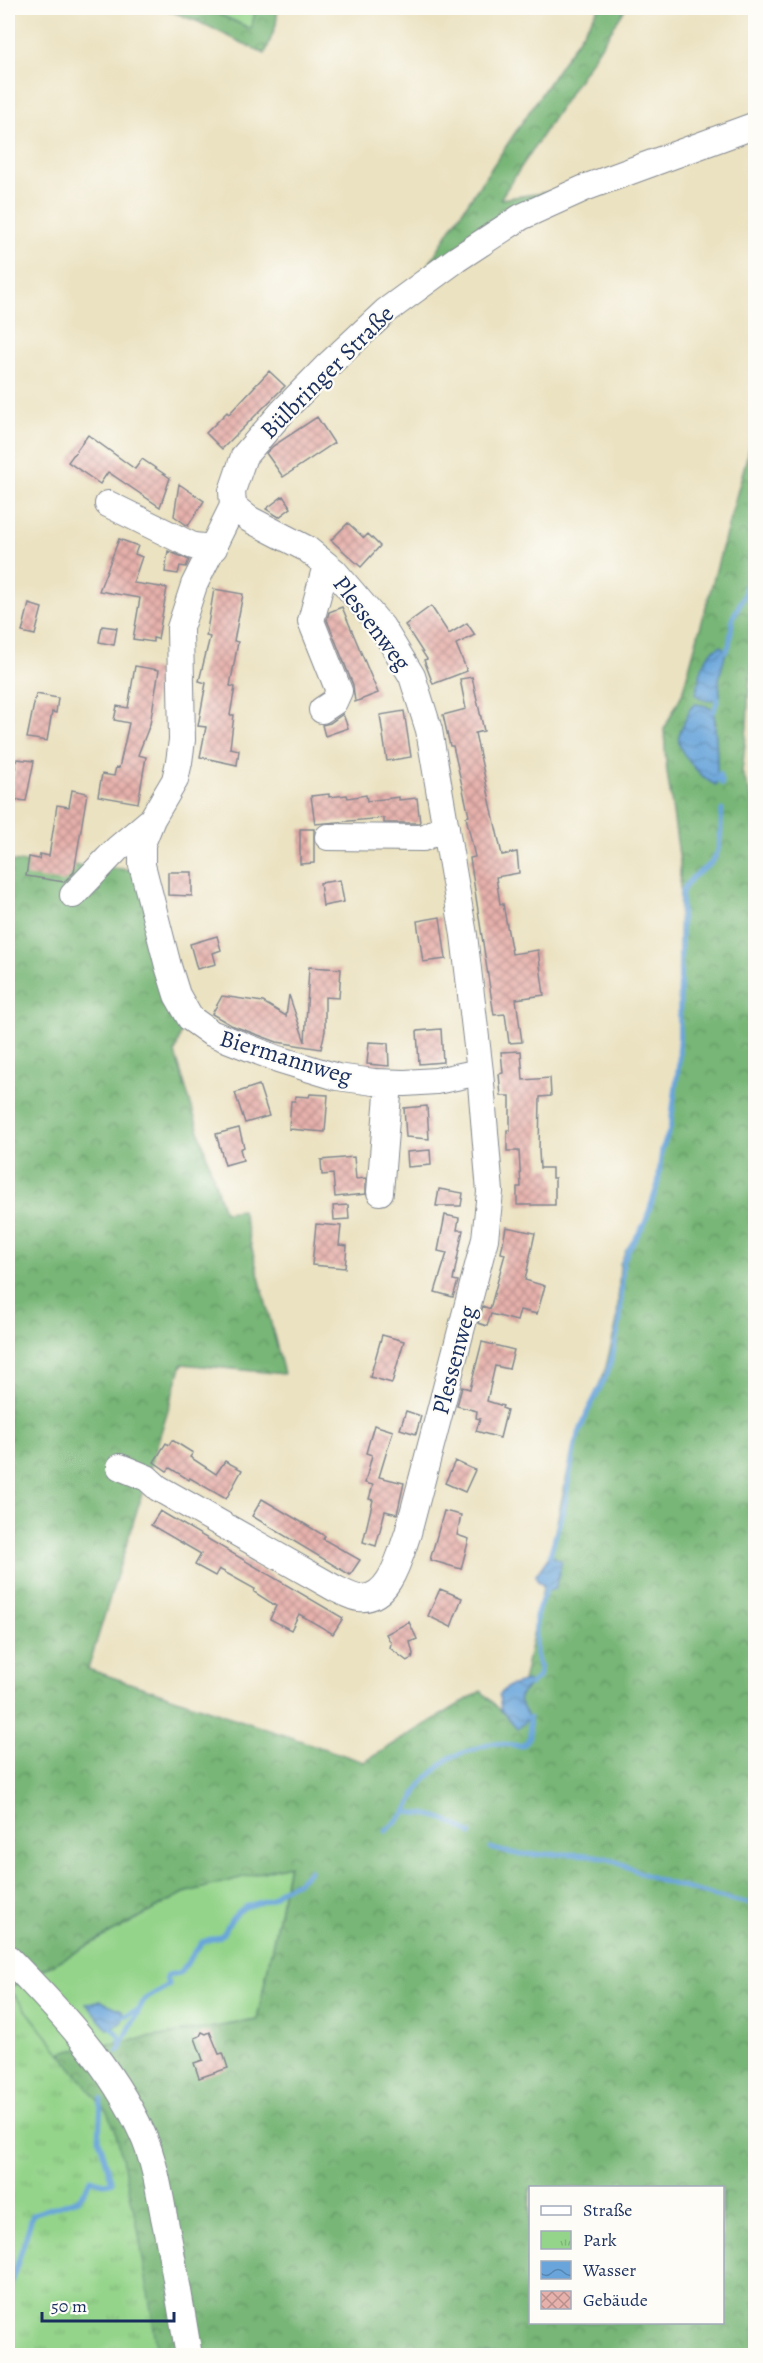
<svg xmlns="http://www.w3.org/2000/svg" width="763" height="2363" viewBox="0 0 763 2363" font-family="Alegreya,serif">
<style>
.grass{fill:#94d48a;stroke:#588274;stroke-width:1.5}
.forest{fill:url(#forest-crowns);stroke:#49726a;stroke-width:1.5;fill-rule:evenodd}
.park{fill:url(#park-tufts);stroke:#588274;stroke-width:1.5}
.water{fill:url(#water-waves);stroke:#426a9c;stroke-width:1.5}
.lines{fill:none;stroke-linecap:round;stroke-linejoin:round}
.stream{stroke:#69a5da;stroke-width:5}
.building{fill:url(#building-cross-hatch)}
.minor-casing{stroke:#838890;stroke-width:28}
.minor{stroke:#fff;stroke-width:26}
.labels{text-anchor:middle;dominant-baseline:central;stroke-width:4.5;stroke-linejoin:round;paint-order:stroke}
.street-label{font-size:24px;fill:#1b2f5e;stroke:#fdfcf7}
</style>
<defs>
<pattern id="forest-crowns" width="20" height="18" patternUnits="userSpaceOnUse" patternTransform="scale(1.5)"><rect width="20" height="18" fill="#77b676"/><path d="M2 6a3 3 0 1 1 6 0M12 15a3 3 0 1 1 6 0" fill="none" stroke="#619464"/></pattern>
<pattern id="park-tufts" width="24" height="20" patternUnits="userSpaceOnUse" patternTransform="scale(1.5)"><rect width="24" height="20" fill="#94d48a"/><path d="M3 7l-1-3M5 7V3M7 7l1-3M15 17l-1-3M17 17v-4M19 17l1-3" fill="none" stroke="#7fb67a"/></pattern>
<pattern id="water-waves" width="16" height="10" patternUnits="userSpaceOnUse" patternTransform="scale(1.5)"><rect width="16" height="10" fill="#69a5da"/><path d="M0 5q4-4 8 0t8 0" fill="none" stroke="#5687b4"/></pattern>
<pattern id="building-cross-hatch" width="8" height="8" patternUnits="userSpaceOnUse" patternTransform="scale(1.5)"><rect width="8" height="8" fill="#e7b1ab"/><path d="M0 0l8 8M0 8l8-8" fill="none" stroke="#ba908e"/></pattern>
</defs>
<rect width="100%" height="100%" fill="#fdfcf7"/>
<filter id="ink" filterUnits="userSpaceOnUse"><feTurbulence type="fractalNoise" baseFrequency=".0167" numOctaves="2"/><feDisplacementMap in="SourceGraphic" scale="12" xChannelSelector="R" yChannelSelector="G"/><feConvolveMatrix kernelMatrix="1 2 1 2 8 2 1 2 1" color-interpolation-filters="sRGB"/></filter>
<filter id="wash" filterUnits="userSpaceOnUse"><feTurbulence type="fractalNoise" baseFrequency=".008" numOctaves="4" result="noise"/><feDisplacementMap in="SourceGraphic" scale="24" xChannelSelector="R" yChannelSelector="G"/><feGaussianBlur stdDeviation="1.35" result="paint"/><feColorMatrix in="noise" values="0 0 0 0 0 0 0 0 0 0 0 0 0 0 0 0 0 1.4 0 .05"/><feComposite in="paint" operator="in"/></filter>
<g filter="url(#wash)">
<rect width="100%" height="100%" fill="#ebe2c1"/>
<path class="grass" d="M205,8h51l-4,21z
M289,1864l-32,156 -195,32 83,303 -137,1v-367l176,-96z"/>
<path class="forest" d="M162,8h43l46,21 5,-21h22l-2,17 -11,29 -66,-32z
M599,8h27l-126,191 87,-12 -174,104 36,-60z
M755,434v209l-6,44 -2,40 -5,45 14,38 -1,1545h-610l-83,-303 195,-32 32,-155 -105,28 -176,96v-1128l130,9 46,152 -9,31 49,159 18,-2 42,164 -102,-10 -94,305 276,93 117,-71 33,33 60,-282 31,-71 12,-50 3,-57 6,-14 18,-27 13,-40 4,-35 8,-18 9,-66 2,-202 -14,-97 -2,-36 18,-35 71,-259zM530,2188h192v134h-192z"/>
<path class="park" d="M8,1987l99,125 9,20 22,97 20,126h-150z"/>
<path class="water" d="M721,646l5,5 -7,28 1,17c-8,7 -17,6 -24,-2 4,-18 6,-41 25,-48z
M696,704l10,2 8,5c1,13 5,65 2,74 -12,-5 -35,-29 -37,-43 -2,-7 4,-17 7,-23 3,-7 3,-11 10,-15z
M550,1555l12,6 -7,28 -6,2 -12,-11 -1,-5z
M527,1681l3,4 -9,9 -2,7 10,17 -11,11 -17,-19 -2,-15 10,-9z
M101,2001l21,9 2,6 -3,7 -13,6 -22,-26z"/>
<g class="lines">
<path class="stream" d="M726,651l3,-5 4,-29 11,-21 7,-38 5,-10
M714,711l4,-13
M718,780l1,-6 3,10
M550,1555l14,-48 11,-63 12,-31 20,-39 6,-21 7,-32 3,-58 5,-12 17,-28 13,-39 4,-35 8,-19 9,-67 3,-171c7,-14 15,-18 27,-27 14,-11 11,-38 13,-55
M530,1685l9,-8 1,-8 -4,-15v-38l10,-27
M406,1812c31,3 38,5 65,22
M386,1831l20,-19 16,-29 18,-17 11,-9 42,-14 28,3 5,-3 4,-7 -1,-18
M491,1848c36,13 74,1 110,9 17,3 31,13 47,19 35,13 71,21 108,29
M124,2016l12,-5
M111,2026l8,10 2,10
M118,2051l26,-51 25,-15 -3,-7 1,-3 13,-2 22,-31 17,-5 5,-4 7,-13 7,-8 7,-5 26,-8 9,-9 18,-8 12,-12
M8,2294l25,-80 45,-15 7,-8 5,-12 14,4 8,-1 -13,-43 2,-40"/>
</g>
<g id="blocks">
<path class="building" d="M269,371l16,15 -63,63 -16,-16 21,-21 2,2z
M317,417l17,26 -51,34 -17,-24 7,-7z
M88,435l47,34 7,-10 28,19 -10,29 -52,-35 -8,12 -32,-22z
M179,484l25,17 -16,25 -14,-10z
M283,496l8,12 -12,9 -13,-8z
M348,523l16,15 4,-4 12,12 -19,21 -30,-27z
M119,539l19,7 -3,8 7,3 -9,26 34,5 -9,51 -5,-1v4l-20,-3 7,-41 -41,-7z
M168,551l21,9 -3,7 -6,-1 -2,8 -13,-2z
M214,589l29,5 -9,47 4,1 -8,44 5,1 -5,28h4l-4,33 9,2 -2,15 -37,-8 6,-30 -8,-1 8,-43 -7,-2 11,-44 -4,-1z
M29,604l13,4 -7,27 -13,-3z
M431,606l18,28 18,-11 8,12 -19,9 11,27 -34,13 -9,-24 3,-1 -22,-34z
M342,607l36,86 -23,9 -2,-17 -26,-65 2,-8z
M102,626l15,2 -3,17 -15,-3z
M135,666l24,4 -9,54 -12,31 8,2 -8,46 -40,-7 4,-22 12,2 2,-9 3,1 10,-45 -15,-3 3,-14 11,2z
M472,677l12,54 -9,2 27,122 15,-3 2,21 -23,4 4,27h3l9,50 26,-4 6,45 -28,4 6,43 -13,1 -4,-29 -11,1 -24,-157 5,-1 -9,-40 3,-1 -16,-70h-3l-7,-31 23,-6 -6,-30z
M36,694l22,4 -2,15 -4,-1 -5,29 -20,-3z
M404,711l7,46 -24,4 -7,-46z
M343,714l5,14 -23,8 -3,-11 8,-2z
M17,759l17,2 -8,40 -16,-2z
M72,790l15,3 -13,79 -10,10 -38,-6 3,-19 10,2 1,-5 9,2 8,-51 12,2z
M329,794v3l18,-2 1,3 18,-3 1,6 32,-4v3l18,-2 3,25h-36v-5l-69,6 -4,-28z
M300,829h14v34l-14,1z
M168,872h24v24l-24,-1z
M340,880l4,22 -21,4 -3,-23z
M440,917l6,42 -23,3 -6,-41z
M217,936l4,14 -8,3 3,11 -19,5 -7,-25z
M309,967l32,2 -2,29 -14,-1v34l-4,18 -44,-7 -46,-17 -19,-11 10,-18 41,6 23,14 3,-21 16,47z
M441,1029l2,33 -24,2 -2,-33z
M369,1042l19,1 1,23 -22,-2z
M521,1051l2,29 27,-2 1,18 -11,1 -1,54 1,17h12v10h3v27h-38v-18h4l-2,-36h-12v-21h3v-34h-9l-2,-22 4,-1 -2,-21z
M259,1085l10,31 -24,7 -10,-30z
M310,1094l18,1 -3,37 -36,-3 2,-28h4l1,-5 13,1z
M427,1106l2,33 -23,-2 -2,-29z
M239,1128l5,19 -4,2 3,11 -18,5 -9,-31z
M430,1150l1,15 -23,2 -1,-15z
M354,1157l2,22 10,-1v16l-31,3 -2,-23 -11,1 -1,-15z
M439,1189l24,4 -2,13h-25z
M348,1205l1,14 -15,1 -1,-14z
M445,1215l14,3 -2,12h6l-10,50 5,1 -5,16 -18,-5 12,-39 -9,-2z
M316,1224l25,2 -2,19 8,1 -2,22 -33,-3z
M506,1227l29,6 -10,47 20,6 -8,28 -17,-4 -3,11 -26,-7 -4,12 -9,-3 5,-17 7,3 15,-55 -4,-1z
M382,1335l22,6 -12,42 -22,-6z
M482,1342l32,8 -5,19 -14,-3 -8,35 16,5 -1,2 5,2 -7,28 -24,-7 4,-12 -4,-1 1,-7 -20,-5 5,-19 8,2z
M406,1411l15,5 -5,18 -16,-5z
M374,1425l19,6 -14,46 25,6 -7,31 -12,-3 -9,35 -13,-4 10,-42 -4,-1 4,-14 -8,-2 7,-28 -6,-2z
M172,1440l21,13 -3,4 26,17 9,-13 17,9 -16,29 -36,-21 -1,2 -19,-12 -3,3 -13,-9 12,-19 3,2z
M455,1461l20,9 -10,22 -20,-9z
M262,1499l63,37 -2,3 37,21 -10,15 -98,-59z
M160,1511l183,107 -10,16 -34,-20 -8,16 -21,-11 6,-13 -22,-14 1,-3 -36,-20 -4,7 -20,-11 6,-11 -50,-29z
M444,1511l17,4 -4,20 12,4 -8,30 -31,-9z
M440,1589l22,9 -11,29 -23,-11z
M409,1622l8,17 -7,3 3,12 -1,5 -5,2 -17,-13 1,-5 -5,-9z
M202,2032l4,2 4,-2 9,22 4,-1 5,15 -29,10 -5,-15 9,-3 -8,-22 5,-2z"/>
</g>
</g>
<g filter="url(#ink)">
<use href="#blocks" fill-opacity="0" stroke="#838890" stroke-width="1.5"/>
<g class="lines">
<g class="minor-casing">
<path id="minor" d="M108,504l85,42 21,2
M322,710l12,-8 5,-11 -28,-70 15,-56
M328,837l95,1 23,-11
M73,895l44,-46 32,-27
M480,1072l-44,9 -31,2 -31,-1 -37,-5 -59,-18 -67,-26 -21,-15 -13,-23 -9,-29 -26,-101v-21l10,-25 23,-39 4,-18 3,-22 -2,-112 14,-43 39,-79 -1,-15 12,-35 39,-45 43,-44 60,-56 71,-52 64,-42 66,-30 169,-62
M380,1192l9,-109
M120,1467l27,11 11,10 178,101c7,3 15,8 23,9 31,3 41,-43 49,-65l77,-294 5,-47 -10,-120 -16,-137 -35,-205 -17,-54 -30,-49 -48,-56 -27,-22 -58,-30 -16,-13
M8,1958c51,52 104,108 134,175 12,26 17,56 22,84 10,46 17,92 25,139"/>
</g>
<use href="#minor" class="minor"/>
</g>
</g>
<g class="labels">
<g class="street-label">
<text transform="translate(327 372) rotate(-45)">Bülbringer Straße</text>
<text transform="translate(372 623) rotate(53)">Plessenweg</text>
<text transform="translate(286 1057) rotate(17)">Biermannweg</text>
<text transform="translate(454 1360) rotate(-75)">Plessenweg</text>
</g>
</g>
<rect width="763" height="2363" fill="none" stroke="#fdfcf7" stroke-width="30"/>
<rect x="529" y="2186" width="195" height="138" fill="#fdfcf7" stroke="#a3aaba" stroke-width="1.5"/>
<rect x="541" y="2206" width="30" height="9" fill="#ffffff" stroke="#a3aaba" stroke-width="1.5"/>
<text x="583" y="2216" font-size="18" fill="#1b2f5e">Straße</text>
<rect x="541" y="2231" width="30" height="18" fill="url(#park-tufts)" stroke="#a3aaba" stroke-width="1.5"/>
<text x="583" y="2246" font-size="18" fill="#1b2f5e">Park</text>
<rect x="541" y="2261" width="30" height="18" fill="url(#water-waves)" stroke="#a3aaba" stroke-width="1.5"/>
<text x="583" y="2276" font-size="18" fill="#1b2f5e">Wasser</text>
<rect x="541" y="2291" width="30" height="18" fill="url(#building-cross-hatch)" stroke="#a3aaba" stroke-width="1.5"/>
<text x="583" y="2306" font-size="18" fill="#1b2f5e">Gebäude</text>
<path d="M42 2312v9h132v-9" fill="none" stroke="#1b2f5e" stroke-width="3"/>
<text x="51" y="2312" font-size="18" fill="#1b2f5e" stroke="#fdfcf7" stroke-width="4.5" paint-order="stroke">50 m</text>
</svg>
